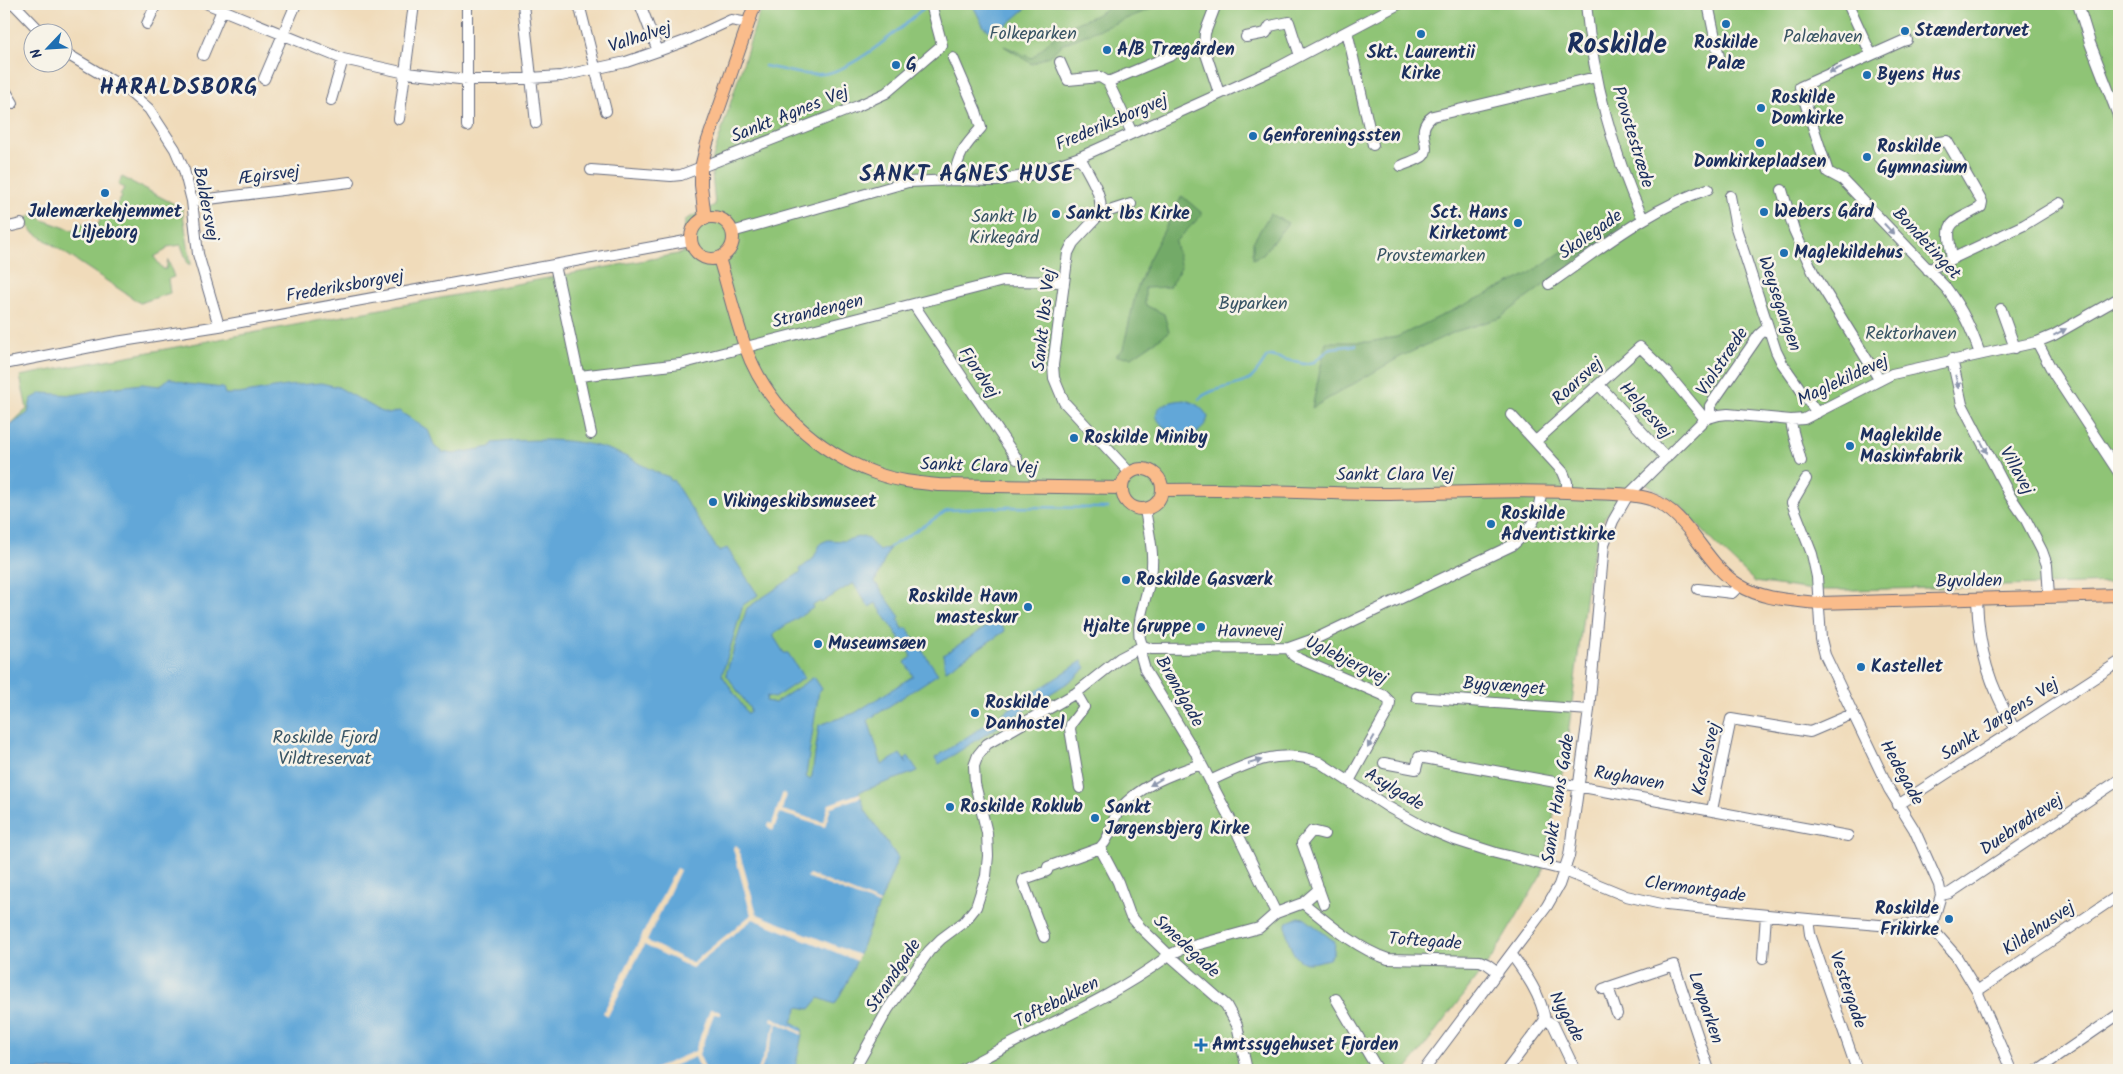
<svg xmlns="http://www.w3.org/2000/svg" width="2123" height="1074" viewBox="0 0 2123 1074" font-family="Kalam,sans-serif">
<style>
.green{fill:#8fc476;stroke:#557a6a}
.forest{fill:#73aa67;stroke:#476c62}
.water{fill:#62a7d8;stroke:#3e6b9b;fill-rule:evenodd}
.pier{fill:#f0dbba}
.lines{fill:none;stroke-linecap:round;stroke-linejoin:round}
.stream{stroke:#62a7d8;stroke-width:2.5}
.minor-casing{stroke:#666b7e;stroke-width:12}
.major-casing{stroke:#666b7e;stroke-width:14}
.minor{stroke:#fff;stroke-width:10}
.major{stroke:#fabc8b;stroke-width:12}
.oneway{fill:#8d97ae}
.poi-dot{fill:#1f6fb2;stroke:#f7f3e8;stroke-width:2}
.labels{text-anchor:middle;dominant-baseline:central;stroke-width:5;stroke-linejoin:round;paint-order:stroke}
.poi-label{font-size:18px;font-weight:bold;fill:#1b2f5e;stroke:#f7f3e8;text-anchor:start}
.park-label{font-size:18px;fill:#385464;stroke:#f7f3e8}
.street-label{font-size:18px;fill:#1b2f5e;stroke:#f7f3e8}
.district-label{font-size:22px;font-weight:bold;letter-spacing:1px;fill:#1b2f5e;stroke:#f7f3e8}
.town-label{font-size:28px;font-weight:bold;fill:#1b2f5e;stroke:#f7f3e8}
</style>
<rect width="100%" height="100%" fill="#f7f3e8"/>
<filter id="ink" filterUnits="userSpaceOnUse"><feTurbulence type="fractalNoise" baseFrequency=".02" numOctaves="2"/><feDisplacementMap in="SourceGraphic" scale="10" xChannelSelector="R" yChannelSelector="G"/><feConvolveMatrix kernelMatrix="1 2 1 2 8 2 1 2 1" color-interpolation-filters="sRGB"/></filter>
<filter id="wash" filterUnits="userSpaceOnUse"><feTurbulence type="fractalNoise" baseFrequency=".0096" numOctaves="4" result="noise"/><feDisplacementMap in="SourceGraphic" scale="20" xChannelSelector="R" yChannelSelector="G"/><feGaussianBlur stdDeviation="1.12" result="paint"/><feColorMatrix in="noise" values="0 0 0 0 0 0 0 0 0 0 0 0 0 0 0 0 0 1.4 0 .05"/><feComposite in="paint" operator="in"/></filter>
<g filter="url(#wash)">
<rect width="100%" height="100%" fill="#f0dbba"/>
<path class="green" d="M762,4h1357v579l-269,7h-37l-58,-8 -41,-39 -34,-38 -41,-26 -35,39 -15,50 -24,191 -23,115 -49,82 -87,114h-1402v-640l23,-21 -7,-33 663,-123 2,-33 30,-15 -4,-41z
M122,177l60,31 9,56h-3l-7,-19 -14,2 -1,3 -12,7 9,12h3l2,-9 6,17 -6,2 2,14 -30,10 -108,-72 -7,-12 10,-6 8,7 31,11 5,-9 16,9 10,-21 6,3 11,-16 -2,-2 4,-7 -6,-3z"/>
<path class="forest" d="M1115,4h44l-11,6 -85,34 -14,12 -17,8 -28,-18 28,12 32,-30 30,-12z
M1182,196l21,18 -28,28 6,26 -12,19 -24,1v17l19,9 5,18 -37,25 -17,-1 8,-7 13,-57 12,-31z
M1270,214l18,9 -25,31 -10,5v-17z
M1614,217l5,1 1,10 -120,90 -43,13 -57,26 -88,51 14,-66h42l29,-5 130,-62z"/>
<path class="water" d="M972,4h42l4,5 13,-5 -21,18 -17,11 -9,-6z
M169,378l18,6 36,4 2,6h14l47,-8 35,-3 17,4 44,25 7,2 10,-3 29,19 7,17 7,5 11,2 38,-7 2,-4c39,-4 82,-6 120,8 19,7 36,20 56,26l2,4 2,-1 46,72 8,-4 31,47 -15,10 -21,70 25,38 3,-1v-3l-24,-35 21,-66 54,-36 -1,-3 13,-10 8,-16 7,-3 15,1 20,-5 4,2 12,13 11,-4 -15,35 25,35 -2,2 5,10 4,-1 31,46 -70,46 14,45 18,-11 7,10 -2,-5 3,-3 10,15 -59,21 6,18 33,48 -49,121 -14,25 -16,-6 -9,11 -12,-2 -6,15 11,7 -8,41h-791v-640l24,-17 3,-14 11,-6 31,2 36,-7 33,-4 18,2zM853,583l16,24 7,-4 36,54 -7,5 8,14 -58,37 -36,12 -7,51 -2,3 -3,-1 -1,-3 13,-85 3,-1 -8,-12 -39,26 -9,-2 1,-5 7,2 30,-20 -16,-25h-4l-10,-16v-4l39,-25 -1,-2 8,-5 1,2z
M1184,400c12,3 18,7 24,17 -12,46 -93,-11 -24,-17z
M997,620l8,11 -59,39 -3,-15z
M1082,661l4,7 -14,12 -133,84 -4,-6z
M1299,917l5,1 31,24 -1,10 -5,7c-6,1 -13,4 -19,4 -18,1 -24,-27 -24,-40z"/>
<path class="pier" d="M783,792l3,3 -4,15 41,12 6,-18 31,-11 1,4 -30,10 -6,20 -45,-14 -7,18 -6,-5 2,-3 3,1z
M735,845l3,2 19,67 102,41 -2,6 -104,-42 -61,49 -48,-23 -36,71 -5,-3 73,-145 4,2 -33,71 45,22 59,-48 -18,-67z
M809,874l71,29 -1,2 -72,-28z
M710,1009l8,1 3,3v2l-7,-1 -15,40 7,16h-5l-6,-13 -31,13h-12l43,-19z
M772,1017l30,15v3l-24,-12 -17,47h-3l18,-47 -5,-3z"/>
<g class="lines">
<path class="stream" d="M765,66c19,4 38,10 57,8 30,-2 83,-49 105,-69
M1199,399c14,-13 35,-10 51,-20 7,-5 12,-15 17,-22l4,-1 33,8 10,-2 17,-14 25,-3
M890,547l58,-37 60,-3 100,1"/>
</g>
</g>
<g filter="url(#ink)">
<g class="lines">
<g class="minor-casing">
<path id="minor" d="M14,4l27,28
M208,4l135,55 63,14 62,7h32l61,-4 65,-14 32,-11 30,-11 43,-20 17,3
M523,4l13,119
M579,4l27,107
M640,4l18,47
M1216,4l-11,29 -1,15 15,45
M1586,4c7,73 26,147 57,215
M1708,4l11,53
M1848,4l23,50
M2078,4l12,39 29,75
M4,8l5,-4
M147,24l9,-20
M1347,31l26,114
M1246,37l20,-4 4,-7 19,-4 11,34
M1907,40l-4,1 -103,46 28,85 15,8 104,109c16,22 24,39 33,65
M62,51l64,38 23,20 26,40 9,21 8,31 6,53 21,72
M203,55l19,-45
M953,58l23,53 5,17c-18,20 -22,25 -28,52
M1060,62l8,18 32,-3 8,5 64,-27
M264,79l32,-75
M1108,82l24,51
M4,88l9,15
M331,100l12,-41
M399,119l15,-115
M467,126v-122
M1930,143l17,-2 35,61 -1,5c-33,19 -36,12 -29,51
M1080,157c8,17 24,37 20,57l-27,29 -5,10 -15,112 1,13 10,24 66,71
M1401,166c6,-3 17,-6 22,-10 10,-11 -10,-26 10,-40l163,-39
M591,170l80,6 10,-1 177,-69 28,-13 56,-48 -11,-41
M1782,190l12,40 19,42 66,107
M1730,196l6,32 40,123 6,12 35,50
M192,201l158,-19
M1100,214l31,-10
M4,228l17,-4
M732,232l176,-50 45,-2 43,1 33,-6 51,-18 195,-88 124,-65
M555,265l36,169
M1928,270l96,-45 36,-22
M1549,284c51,-35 99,-75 159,-95
M914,305l103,154
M2001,309l14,39
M2037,342l17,32 65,99
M1952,359l10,45 48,92 15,22 17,33 5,14 2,32
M4,364l112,-22 103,-16 472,-86
M580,376l100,-12 323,-83 61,1
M1599,385l67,73
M1511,415l52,57 4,10v10
M1710,417v-11l49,-71 9,-8
M1791,420c1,14 7,27 10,41
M1536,441l104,-94 26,25 39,47
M1806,479l-14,24 20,51 5,23 4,62 4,16 64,134 25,40 25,56 2,10 -8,27 2,10 21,24 21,35 34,79
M1698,589l34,4 8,-8
M1977,600c2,52 12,84 38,130
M1143,646l9,3 137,-1 28,-10 196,-93c18,-15 26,-29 28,-53
M1143,646c-11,-16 5,-52 8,-71 4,-22 -3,-45 -6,-66
M1143,646l-2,10 4,14 50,82
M1289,648l4,7 6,4 84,36 7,7 -1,7 -40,72
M1076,693l8,14 -13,17 -1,5 10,59
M1417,697l172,13
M1197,756l39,74 40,83
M1384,763l32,6 3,-12 429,79
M1210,781c36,-17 69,-34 109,-19l69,45 38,21 26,11 44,14 64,16 66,27 40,9 142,14 83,7 42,-4
M1898,805l221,-143
M1712,810l19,-91 79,13 42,-18
M1324,834l-12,-3 -10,12 22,61
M1100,848l18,34 12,33 10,12 29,28 57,50 11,20 10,45
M1941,895l9,-2 169,-113
M1303,903l16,-14
M1808,919l2,15 47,136
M1044,937l-21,-55 1,-3 23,-8 1,-4 52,-19c13,-13 11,-28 19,-38 21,-25 52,-36 82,-46
M1169,955l13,-6 77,-21 17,-15 27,-10c26,21 53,45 85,56l92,2 7,3 11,8
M1512,955c13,18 30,42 33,65
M1763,958l3,-43
M1608,987l9,27
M1603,989l71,-24 35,105
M1977,991l142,-96
M1336,999l42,71
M1545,1020l8,4 22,46
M854,1070l34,-61 41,-58 12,-12 24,-18 11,-14 10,-31 2,-20 -1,-23 -12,-49 -1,-18 4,-11 9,-11 89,-51 44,-35 23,-12
M962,1070c67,-39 139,-65 202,-111
M1424,1070l123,-164 12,-21 10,-29 20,-146 15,-166 9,-23 15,-26 77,-76 14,-4 9,-1 63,6 13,-1 88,-45 145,-32 17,-7 65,-37
M1507,1070l38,-50
M2038,1070l81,-56"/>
</g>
<g class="major-casing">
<path id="major" d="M691 238a21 21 0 1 1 42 0a21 21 0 1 1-42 0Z
M705,219l-4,-34v-17l6,-25 48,-139
M719,258c9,29 16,60 26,88 21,60 72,106 130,127 21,8 43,10 64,12l183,3
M1122 489a20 20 0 1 1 40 0a20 20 0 1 1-40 0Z
M1162,490c74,-2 149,4 223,4 68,-1 137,-5 204,-1 20,1 42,0 61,6 40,14 53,64 89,86 24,15 52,15 80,18l300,-8"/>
</g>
<use href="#minor" class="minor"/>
<use href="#major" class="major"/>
</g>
<defs><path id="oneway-solid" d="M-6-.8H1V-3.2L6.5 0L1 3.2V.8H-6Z" transform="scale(1.25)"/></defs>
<g class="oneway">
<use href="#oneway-solid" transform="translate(1835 70) rotate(155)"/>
<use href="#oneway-solid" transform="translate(1889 229) rotate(47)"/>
<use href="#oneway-solid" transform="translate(2060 332) rotate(-28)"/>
<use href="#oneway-solid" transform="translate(1957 382) rotate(77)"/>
<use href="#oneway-solid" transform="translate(1984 447) rotate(62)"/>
<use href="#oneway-solid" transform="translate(1371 742) rotate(119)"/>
<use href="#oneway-solid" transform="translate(1255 762) rotate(-16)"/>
<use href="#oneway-solid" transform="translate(1156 782) rotate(150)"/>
</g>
</g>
<g class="poi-dot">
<circle cx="1726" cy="24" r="5"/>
<circle cx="1905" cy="31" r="5"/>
<circle cx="1421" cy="34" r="5"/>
<circle cx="1107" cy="50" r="5"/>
<circle cx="896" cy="65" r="5"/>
<circle cx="1867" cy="75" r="5"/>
<circle cx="1761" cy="108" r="5"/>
<circle cx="1253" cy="136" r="5"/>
<circle cx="1760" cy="143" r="5"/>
<circle cx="1867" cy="157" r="5"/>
<circle cx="105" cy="193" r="5"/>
<circle cx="1764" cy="212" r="5"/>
<circle cx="1056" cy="214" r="5"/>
<circle cx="1518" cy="223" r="5"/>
<circle cx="1784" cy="253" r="5"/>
<circle cx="1074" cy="438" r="5"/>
<circle cx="1850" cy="446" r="5"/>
<circle cx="713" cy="502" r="5"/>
<circle cx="1491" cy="524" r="5"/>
<circle cx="1126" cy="580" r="5"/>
<circle cx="1028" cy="607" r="5"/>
<circle cx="1201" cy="627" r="5"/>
<circle cx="818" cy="644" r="5"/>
<circle cx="1861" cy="667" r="5"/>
<circle cx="975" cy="713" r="5"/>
<circle cx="950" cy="807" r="5"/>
<circle cx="1095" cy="818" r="5"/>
<circle cx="1949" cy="919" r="5"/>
<path d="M1198.5 1037.5h5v5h5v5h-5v5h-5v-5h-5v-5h5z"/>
</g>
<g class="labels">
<g class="poi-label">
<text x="1915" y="31">Stændertorvet</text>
<text x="1726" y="43" text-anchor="middle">Roskilde<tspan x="1726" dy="21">Palæ</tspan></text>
<text x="1117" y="50">A/B Trægården</text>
<text x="1421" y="53" text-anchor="middle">Skt. Laurentii<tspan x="1421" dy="21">Kirke</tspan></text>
<text x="906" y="65">G</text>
<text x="1877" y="75">Byens Hus</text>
<text x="1771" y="98">Roskilde<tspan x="1771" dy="21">Domkirke</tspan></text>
<text x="1263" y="136">Genforeningssten</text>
<text x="1877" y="147">Roskilde<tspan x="1877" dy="21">Gymnasium</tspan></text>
<text x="1760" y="162" text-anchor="middle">Domkirkepladsen</text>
<text x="105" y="212" text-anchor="middle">Julemærkehjemmet<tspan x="105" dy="21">Liljeborg</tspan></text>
<text x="1774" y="212">Webers Gård</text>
<text x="1508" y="213" text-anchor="end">Sct. Hans<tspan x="1508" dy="21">Kirketomt</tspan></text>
<text x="1066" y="214">Sankt Ibs Kirke</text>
<text x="1794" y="253">Maglekildehus</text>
<text x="1860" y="436">Maglekilde<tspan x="1860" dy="21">Maskinfabrik</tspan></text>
<text x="1084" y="438">Roskilde Miniby</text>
<text x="723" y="502">Vikingeskibsmuseet</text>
<text x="1501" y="514">Roskilde<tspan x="1501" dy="21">Adventistkirke</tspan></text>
<text x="1136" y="580">Roskilde Gasværk</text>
<text x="1018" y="597" text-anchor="end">Roskilde Havn<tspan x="1018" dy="21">masteskur</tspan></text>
<text x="1191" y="627" text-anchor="end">Hjalte Gruppe</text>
<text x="828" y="644">Museumsøen</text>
<text x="1871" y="667">Kastellet</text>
<text x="985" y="703">Roskilde<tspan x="985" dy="21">Danhostel</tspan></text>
<text x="960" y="807">Roskilde Roklub</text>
<text x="1105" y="808">Sankt<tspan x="1105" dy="21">Jørgensbjerg Kirke</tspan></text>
<text x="1939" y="909" text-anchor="end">Roskilde<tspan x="1939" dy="21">Frikirke</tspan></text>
<text x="1212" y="1045">Amtssygehuset Fjorden</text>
</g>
<g class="park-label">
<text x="1033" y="34">Folkeparken</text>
<text x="1823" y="37">Palæhaven</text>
<text x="1004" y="217">Sankt Ib<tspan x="1004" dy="21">Kirkegård</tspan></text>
<text x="1431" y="256">Provstemarken</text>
<text x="1253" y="304">Byparken</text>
<text x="1911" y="334">Rektorhaven</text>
<text x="325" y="738">Roskilde Fjord<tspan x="325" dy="21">Vildtreservat</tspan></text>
</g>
<g class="street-label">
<text transform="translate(640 38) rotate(-18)">Valhalvej</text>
<text transform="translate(790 115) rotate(-22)">Sankt Agnes Vej</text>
<text transform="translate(1112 123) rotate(-23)">Frederiksborgvej</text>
<text transform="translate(1632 137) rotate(73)">Provstestræde</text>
<text transform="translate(269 176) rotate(-7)">Ægirsvej</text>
<text transform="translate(205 204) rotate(79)">Baldersvej</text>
<text transform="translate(1591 235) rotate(-35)">Skolegade</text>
<text transform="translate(1926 244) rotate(47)">Bondetinget</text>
<text transform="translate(345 287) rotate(-10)">Frederiksborgvej</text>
<text transform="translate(1779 304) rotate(71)">Weysegangen</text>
<text transform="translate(818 312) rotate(-14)">Strandengen</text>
<text transform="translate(1045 320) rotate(-84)">Sankt Ibs Vej</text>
<text transform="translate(1723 362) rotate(-56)">Violstræde</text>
<text transform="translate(978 373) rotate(56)">Fjordvej</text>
<text transform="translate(1843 381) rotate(-25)">Maglekildevej</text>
<text transform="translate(1578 382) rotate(-42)">Roarsvej</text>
<text transform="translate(1645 411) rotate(48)">Helgesvej</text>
<text transform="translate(979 467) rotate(2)">Sankt Clara Vej</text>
<text transform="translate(2016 471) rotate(61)">Villavej</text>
<text x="1395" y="475">Sankt Clara Vej</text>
<text transform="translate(1969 582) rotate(-1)">Byvolden</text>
<text transform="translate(1250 632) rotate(-1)">Havnevej</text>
<text transform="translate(1346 661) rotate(26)">Uglebjergvej</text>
<text transform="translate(1504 687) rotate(4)">Bygvænget</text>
<text transform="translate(1179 692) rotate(60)">Brøndgade</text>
<text transform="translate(2000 720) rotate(-33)">Sankt Jørgens Vej</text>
<text transform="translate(1707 759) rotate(-77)">Kastelsvej</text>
<text transform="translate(1901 773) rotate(61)">Hedegade</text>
<text transform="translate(1629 779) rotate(10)">Rughaven</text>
<text transform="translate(1394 790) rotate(31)">Asylgade</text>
<text transform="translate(1559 799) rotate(-81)">Sankt Hans Gade</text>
<text transform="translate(2022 825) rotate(-34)">Duebrødrevej</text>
<text transform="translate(1695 890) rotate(8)">Clermontgade</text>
<text transform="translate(2039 929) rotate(-34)">Kildehusvej</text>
<text transform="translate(1425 942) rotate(4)">Toftegade</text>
<text transform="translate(1186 947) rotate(43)">Smedegade</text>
<text transform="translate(894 976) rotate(-56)">Strandgade</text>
<text transform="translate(1847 990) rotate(71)">Vestergade</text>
<text transform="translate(1057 1003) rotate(-27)">Toftebakken</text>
<text transform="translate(1705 1008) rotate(71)">Løvparken</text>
<text transform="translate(1566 1017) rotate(62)">Nygade</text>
</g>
<g class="district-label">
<text x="179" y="88">HARALDSBORG</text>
<text x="967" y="175">SANKT AGNES HUSE</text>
</g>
<g class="town-label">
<text x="1617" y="45">Roskilde</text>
</g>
</g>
<rect width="2123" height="1074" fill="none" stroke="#f7f3e8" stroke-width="20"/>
<g transform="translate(48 48) rotate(245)"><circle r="24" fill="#f7f3e8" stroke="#9fa5b1"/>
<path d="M0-4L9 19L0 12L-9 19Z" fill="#1f6fb2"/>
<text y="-8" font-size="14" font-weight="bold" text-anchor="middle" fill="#1b2f5e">N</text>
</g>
</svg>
